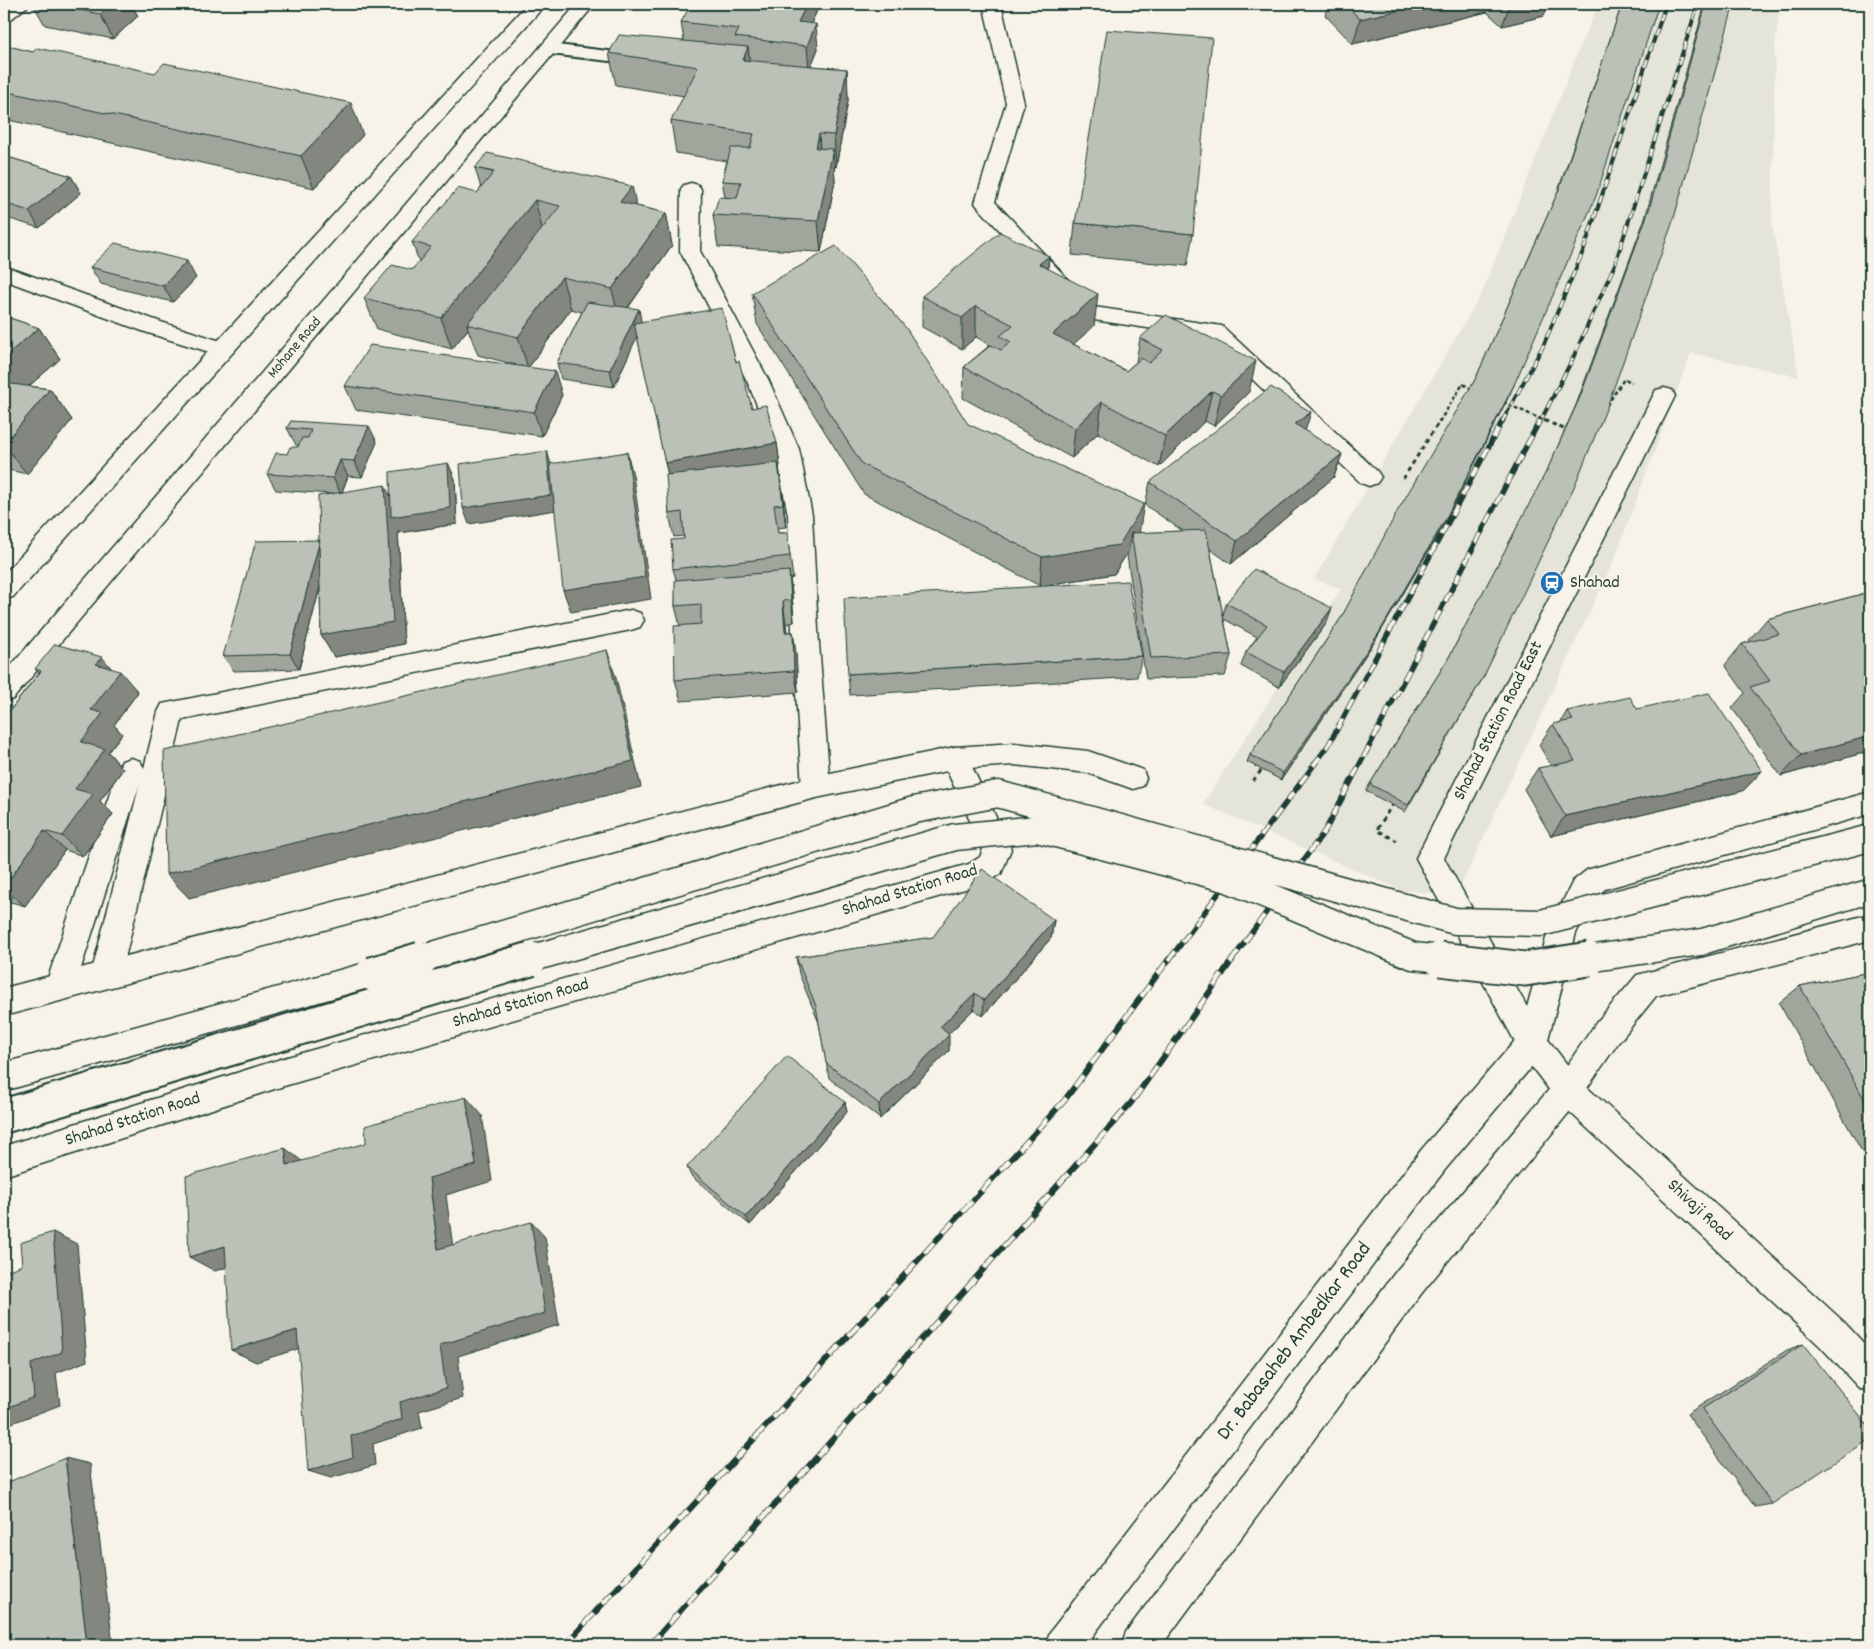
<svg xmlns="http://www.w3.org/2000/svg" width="1874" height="1649" viewBox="0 0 1874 1649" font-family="Dekko,sans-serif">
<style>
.built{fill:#e5e4d9}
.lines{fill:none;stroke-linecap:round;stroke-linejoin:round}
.service-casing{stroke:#1f3d34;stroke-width:4}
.minor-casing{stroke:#1f3d34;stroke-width:3}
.tertiary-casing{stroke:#1f3d34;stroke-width:3}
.secondary-casing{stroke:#1f3d34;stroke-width:3}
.primary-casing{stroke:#1f3d34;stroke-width:3}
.trunk-casing{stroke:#1f3d34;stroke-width:3}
.path-far1{stroke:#1f3d34;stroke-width:2.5;stroke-dasharray:4 2.5;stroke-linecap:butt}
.path{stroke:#1f3d34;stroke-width:3;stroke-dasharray:4.5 4;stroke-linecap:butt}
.service{fill:#f7f3e8;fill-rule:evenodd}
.minor{fill:#f7f3e8;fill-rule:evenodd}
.tertiary{fill:#f7f3e8;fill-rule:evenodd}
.secondary{fill:#f7f3e8;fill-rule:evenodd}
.primary{fill:#f7f3e8;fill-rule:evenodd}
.trunk{fill:#f7f3e8;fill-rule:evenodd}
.rail-far2-casing{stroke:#1f3d34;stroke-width:4}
.rail-far1-casing{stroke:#1f3d34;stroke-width:5.5}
.rail-casing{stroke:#1f3d34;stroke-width:6}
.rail-far2{stroke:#f7f3e8;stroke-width:2.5;stroke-dasharray:8;stroke-linecap:butt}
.rail-far1{stroke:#f7f3e8;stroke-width:4;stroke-dasharray:11;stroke-linecap:butt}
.rail{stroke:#f7f3e8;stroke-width:4.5;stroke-dasharray:14;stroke-linecap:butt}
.trunk-bridge-far1-casing{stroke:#1f3d34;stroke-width:29;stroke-linecap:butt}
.trunk-bridge-casing{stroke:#1f3d34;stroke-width:37;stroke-linecap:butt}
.path-bridge-far1{stroke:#1f3d34;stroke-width:2.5;stroke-dasharray:4 2.5;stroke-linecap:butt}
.path-bridge{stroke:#1f3d34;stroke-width:3;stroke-dasharray:4.5 4;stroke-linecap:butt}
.trunk-bridge-far1{stroke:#f7f3e8;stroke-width:26}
.trunk-bridge{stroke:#f7f3e8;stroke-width:33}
.wall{fill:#a1a69d;stroke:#1f3d34}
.shaded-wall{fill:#83877f;stroke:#1f3d34}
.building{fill:#bbc1b6;stroke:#1f3d34}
.labels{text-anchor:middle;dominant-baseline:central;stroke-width:4.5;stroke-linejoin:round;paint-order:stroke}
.far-street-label{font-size:15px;fill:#1f3d34;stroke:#f7f3e8}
.poi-label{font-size:18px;fill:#1f3d34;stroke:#f7f3e8;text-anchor:start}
.street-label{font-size:18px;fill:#1f3d34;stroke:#f7f3e8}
.near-street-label{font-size:21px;fill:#1f3d34;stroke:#f7f3e8}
</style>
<rect width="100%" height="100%" fill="#f7f3e8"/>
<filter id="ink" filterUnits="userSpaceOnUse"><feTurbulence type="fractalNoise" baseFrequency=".02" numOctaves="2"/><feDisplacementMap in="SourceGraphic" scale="10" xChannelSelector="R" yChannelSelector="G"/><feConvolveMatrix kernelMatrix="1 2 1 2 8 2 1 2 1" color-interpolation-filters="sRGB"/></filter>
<g filter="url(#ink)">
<path class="built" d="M1599,4h181l-5,45 -3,175 27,153 -108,-24 -76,205 -159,338 -55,-6 -198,-86 138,-215 -27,-10 168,-286 102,-256z"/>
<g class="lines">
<g class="service-casing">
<path id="service" d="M548,44l95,11 6,1 2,4 -2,4 -6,1 -101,-12 -2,-4 2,-4z"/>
</g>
<g class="minor-casing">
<path id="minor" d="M10,4h20l-20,16 -6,1v-13z
M983,4h18l23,99 -29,99 99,105 128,19 155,145 4,6 -4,6 -8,3 -8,-3 -153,-146 -128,-19 -102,-111 -3,-4 31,-100z
M691,183l7,2 3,4 -1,62 69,130 30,68 13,66 6,115 12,157 -4,8 -10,3 -10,-3 -4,-8 -10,-157 -4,-115 -13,-66 -28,-68 -67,-130 1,-62 3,-4z
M4,266l157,56 69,22 3,5 -3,5 -8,2 -77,-24 -141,-52z
M1664,388l8,2 3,6 -231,462 103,185 -4,10 -11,4 -11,-4 -105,-195 237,-462 3,-6z
M631,610l9,3 4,7 -4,7 -9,3 -449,90 -61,255 -5,9 -10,4 -10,-4 -5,-9 49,-192 -65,204 -5,10 -10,3 -10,-3 -5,-10 73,-218 4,-8 9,-3 9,3 4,7 14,-56 4,-8z
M1014,743l74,8 55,19 3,8 -3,8 -10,3 -45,-16 -74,-8 -59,4 -9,-3 -4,-8 4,-8 9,-3z"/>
</g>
<g class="tertiary-casing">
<path id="tertiary" d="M1532,1029l11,4 36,47 265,242 26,28v42l-12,-5 -38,-41 -263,-246 -36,-47 -4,-10 4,-10z"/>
</g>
<g class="secondary-casing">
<path id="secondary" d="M1870,792v22l-265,75 -12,10 -17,34 -29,110 -4,10 -99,118 -358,474h-41l5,-13 372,-483 97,-113 29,-105 25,-50 14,-11 10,-3z
M1870,914v26l-214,56 -38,47 -39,57 -158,194 -259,351h-41l5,-13 271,-362 160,-190 39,-57 41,-48z"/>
</g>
<g class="primary-casing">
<path id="primary" d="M527,4h19l-533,593 -9,2v-25z
M577,4h18l-582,695 -9,3v-28z
M955,747l9,3 47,99 -10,25 -15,9 -702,203 -280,90v-30l280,-88 685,-194 11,-7 3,-8 -36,-78 -131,27 -812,218v-28l812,-212z"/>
</g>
<g class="trunk-casing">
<path id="trunk" d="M1870,879v24l-169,52 -10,-4 -4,-9 4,-9 10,-4z
M372,961l10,4 5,9 -5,9 -10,4 -368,104v-28z"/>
</g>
<path class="path-far1" d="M1607,405l17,-26 8,3
M1439,422l24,-38"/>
<path class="path" d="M1403,479l37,-59
M1253,781l10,-13
M1393,803l-16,27 20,11"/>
<use href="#service" class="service"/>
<use href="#minor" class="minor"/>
<use href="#tertiary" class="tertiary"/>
<use href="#secondary" class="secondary"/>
<use href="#primary" class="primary"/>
<use href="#trunk" class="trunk"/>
<g class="rail-far2-casing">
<path id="rail-far2" d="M1502,422l41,-76 41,-97 82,-245
M1540,422l33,-64 42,-94 83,-260"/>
</g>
<g class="rail-far1-casing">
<path id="rail-far1" d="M1169,960l159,-214 175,-326
M1232,960l94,-131 214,-409"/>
</g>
<g class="rail-casing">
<path id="rail" d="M565,1645l499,-544 105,-142
M650,1645l481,-542 102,-144"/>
</g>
<use href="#rail-far2" class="rail-far2"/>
<use href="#rail-far1" class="rail-far1"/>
<use href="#rail" class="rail"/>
<g class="trunk-bridge-far1-casing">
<path id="trunk-bridge-far1" d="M417,960l497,-150 84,-16 457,127 86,2 329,-85
M526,960l429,-123 82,-8 191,50 185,77 38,4
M1581,960l120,-18"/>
</g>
<g class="trunk-bridge-casing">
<path id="trunk-bridge" d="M1440,959l85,10 64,-10
M372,974l49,-15
M4,1116l527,-157"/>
</g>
<path class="path-bridge-far1" d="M1463,384l9,5
M1503,402l44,20"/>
<path class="path-bridge" d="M1544,420l24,11"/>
<use href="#trunk-bridge-far1" class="trunk-bridge-far1"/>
<use href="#trunk-bridge" class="trunk-bridge"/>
</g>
<path class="wall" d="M33,4h98l7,12 -25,23 -68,-14z
M703,4h117l-9,20 7,25 -7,17 36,3 1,32 -12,66h-2l1,14 -14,71 -103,-5 -5,-32 12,-18 -3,-16 5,-20 -51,-8 -5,-32 13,-25 -68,-11 -7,-32 75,-12 -3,-19 22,-15z
M1328,4h221l-5,12 -42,10 -15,-14 -134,32 -28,-29z
M1622,4h37l-149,390 -68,134 -67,113 -94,139 -34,-18 3,-7 91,-137 135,-240 81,-184z
M1705,4h29l-250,672 -79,136 -39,-21 4,-7 78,-125 97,-184 31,-70 69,-187z
M4,45l359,90 -49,53 -310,-69z
M4,156l67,20 10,17 -42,35 -35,-11z
M475,168l191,45 6,32 -44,63 13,14 95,40 16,46 25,35 3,23h-1l7,61 -9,1 1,5h9l6,45 -3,1 2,15 2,28 -8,2 1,8h6l3,22 2,38 -117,9 -6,-21 5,-54 -5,-20 1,-27 -3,-10 11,-30v-3l-10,1 -5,-23 -1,-39 -31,-139 -23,51 -53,-8 -4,-16 25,-51 -11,-3 -42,58 33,28 -20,41 -186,-26 -11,-24 171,-21 -38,-10 -10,-26 -16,20 -75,-20 -13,-31 48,-28 7,-8 -7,-20 65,-49 4,-5z
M1075,223l118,11 -6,32 -115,-11z
M1049,256l-1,13 46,57 -21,18 53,27 10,-9 4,-24 109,54 -35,34 -9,-5 -46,46 -61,-34 -26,25 -109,-60 1,-31 26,-22 -14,-8 -14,12 -40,-22v-31z
M90,267l106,11 -23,24 -72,-18z
M752,293l216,131 171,109 44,-2 -38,-26 5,-23 155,-51 37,23 -8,23 -103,87 -21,-15 13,67 3,-13 100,21 -47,63 -38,-21 5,-14 11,-15 -33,-18 7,36 -6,21 -79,3 -19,-123 1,-4 -14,22 -74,12 -176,-92 -107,-170z
M4,316l35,12 21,31 -31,27 21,3 22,31 -45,54 -23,-5z
M291,421l86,21 -15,35 -14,-1 -6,16 49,4 57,-33 7,16 2,45 -58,9 -1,-3 6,114 -70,13 -13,-22 -1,-48 -21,82 -65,2 -11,-15 96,-116 12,-46 -55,-4 -9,-16 20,-20 11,-7 1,-2h-3l-9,-17z
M1870,592v159l-89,25 -49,-68 13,-15 -20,-28 17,-21 8,-2 -1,-2 18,-21z
M1142,656l-5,21 -287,18 -2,-21z
M111,668l27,24 -24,33 8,9 -14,18 15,17 -23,32 13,13 -30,42 -18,-6 -40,56 -21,-6v-182l35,-45 -4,-4z
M1637,709l125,62 -19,20 -192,45 -27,-47 14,-21 13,-2 -12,-21 14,-21 7,-1 7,-12z
M1054,920l-3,18 -68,78 -9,-7 -26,25 1,17 -69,68 -51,-41 -10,-55 -20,-49 -3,-17z
M1870,972v194l-91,-163 21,-17z
M845,1102l2,10 -97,113 -59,-49 -4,-9z
M1803,1344l-31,160 -17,3 -68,-93 100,-64z"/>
<path class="shaded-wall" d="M109,4h22l7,12 -25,23 -13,-25z
M807,4h13l-19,41 -3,-23z
M1426,4h64l-3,8 -134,32 7,-25z
M1510,4h39l-5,12 -42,10z
M816,24l2,25 -9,22 -2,-25z
M748,47l4,33 -9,-20z
M847,69l1,32 -12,66 -2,-32z
M351,103l12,32 -49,53 -13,-32z
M819,134l2,32 -5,-18z
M833,149l2,32 -14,71 -3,-31z
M71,176l10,17 -42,35 -10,-17z
M632,186l7,32 -19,-16z
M535,200l8,32 -76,92 1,5 -16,20 -11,-31z
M666,213l6,32 -53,75 -7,-31z
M1049,256l-3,32 -7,-24z
M187,261l9,17 -23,24 -10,-16z
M562,277l9,32 -43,59 -10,-31z
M1098,294l-4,32 -44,39 3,-31z
M976,306v31l-14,12v-31z
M639,309l3,17 -28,61 -4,-17z
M39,328l21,31 -56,49v-51z
M1256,361l-7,31 -35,34 7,-31z
M555,371l7,24 -20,41 -8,-24z
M1514,385l-72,143 -67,113 -94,139 2,-7z
M50,389l22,31 -45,54 -23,-30z
M1212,391l-7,30 -46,46 6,-31z
M1102,402l-4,31 -26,25 3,-30z
M1311,412l-7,23 -9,-11z
M369,426l8,16 -15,35 -8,-16z
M777,443l3,23h-1l7,61 -7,-61 -108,20 -6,-23z
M547,451l5,16 4,43 -87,14 -6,-16z
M627,452l6,23 18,124 -80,13 -8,-22z
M1342,454l-8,23 -103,87 6,-23z
M340,460l8,16 -7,18 -8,-16z
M448,463l7,16 2,45 -58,9 -1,-3 6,114 -70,13 -13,-22 64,-150 11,23z
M1144,504l-5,30 -8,-1 -3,19 -14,22 -74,12 2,-29z
M320,540l8,15 -29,114 -9,-15z
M789,571l3,23 2,28 -3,-22z
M783,601l3,23 2,30 -3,-22z
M1332,608l-6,16 -47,63 5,-15z
M793,632l3,22 2,38 -4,-21z
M607,650l9,28 25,109 -452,111 -23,-24z
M102,657l15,18 3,-4 18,21 -24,33 8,9 -14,18 15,17 -23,32 13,13 -30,42 -21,-20 19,-94 10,-32 5,-46z
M1870,736v15l-89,25 20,-21z
M1762,771l-19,20 -192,45 14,-20z
M44,831l21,19 -40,56 -21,-17v-2z
M1054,920l-3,18 -68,78 1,-16z
M975,993l-1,16 -34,33v-15z
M949,1035v16l-69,68 -1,-15z
M466,1097l16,18 10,66 -46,14 9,68 -17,-14 -9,-71z
M845,1102l2,10 -97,113 -4,-8z
M285,1148l22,17h-20z
M531,1222l14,15 14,88 -101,31 5,42 -44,13 3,17 -49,16 2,21 -44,13 -23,-7 43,-35 49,-34z
M53,1232l24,12 10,117 -31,12 4,32 -56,21v-17l27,-45z
M225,1246l25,14 -35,11 -26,-14z
M297,1330l23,12 -64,20 -25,-12z
M65,1458l25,6 23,181h-26z"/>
<path class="building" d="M48,4h64l-12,10z
M705,4h102l-9,18 18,2 -9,22 -72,-9 4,-8 -58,-7 9,-16 13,1z
M1345,4h81l-66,15z
M1622,4h37l-63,192 -82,189 -69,135 -66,113 -96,140 -33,-18 91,-137 57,-108 78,-132 84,-191z
M1706,4h28l-60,214 -67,189 -33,80 -90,189 -76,129 -38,-21 78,-125 100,-191 32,-71 69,-187z
M1107,30l105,8 -19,196 -118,-11z
M619,35l129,12 -5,13 104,9 -13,66 -15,-1 -3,14 17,1 -15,72 -105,-6 6,-18 18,1 4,-16 -19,-1 9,-33h19l4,-14 -83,-13 27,-54 -89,-14z
M4,45l29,7 4,-4 118,25 9,-10 187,40 -50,53 -297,-65z
M487,153l145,33 -12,16 46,11 -54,76 -50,-12 -44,60 -51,-13 93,-118 -25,-6 -94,118 -77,-20 28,-33 20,5 19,-23 -19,-5 46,-54 19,5 17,-21 -19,-4z
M4,156l67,20 -42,35 -25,-8z
M1000,232l49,24 -10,8 59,30 -45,40 73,37 15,-13 8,5 14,-13 -23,-12 26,-23 90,46 -35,34 -9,-4 -47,45 -63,-34 -27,26 -111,-61 27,-22 10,5 10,-8 -11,-6 13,-11 -37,-19 -14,12 -40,-22z
M115,243l72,18 -24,25 -73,-19z
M836,246l70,82 62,96 176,80 -25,41 -77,12 -180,-93 -110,-171z
M587,302l52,7 -29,61 -53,-7z
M722,308l14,54 3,-1 13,47 14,-3 11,38 -112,20 -31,-140z
M4,316l35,12 -35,29z
M370,345l185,26 -21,41 -189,-26z
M4,383l46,6 -46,55z
M1271,387l40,25 -16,12 47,30 -105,87 -87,-59z
M291,421l78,5 -15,35 -14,-1 -7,18 -66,-4 9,-21 11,1 3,-7h8l4,-9h6l3,-8 -24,-2z
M547,451l4,44 -88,13 -3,-44z
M627,452l18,125 -82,13 -13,-126z
M448,463l2,45 -59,9 -1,-45z
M778,463l5,41 -9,1 4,28h9l3,23 -117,13 -2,-29 13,-1 -2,-27 -13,2 -3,-39z
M385,485l8,137 -72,13 -3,-139z
M1206,530l25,125 -80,3 -20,-125z
M320,540l-30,114 -67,2 33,-115z
M1254,569l78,39 -48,64 -38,-20 21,-27 -41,-22z
M789,571l2,29 -8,1 2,31h8l1,39 -119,9 -1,-54 27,-2v-20l-26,2v-26z
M1128,581l14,75 -294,18 -4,-76z
M1870,592v144l-69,19 -51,-68 20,-6 -28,-37 37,-10 -12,-15z
M55,644l47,13 -6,7 24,7 -29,39 12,3 -22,29 24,7 -30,40 18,5 -31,42 -18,-5 -40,56v-169l37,-47 -6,-2z
M607,650l26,111 -467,113 -2,-123z
M1709,693l53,78 -197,45 -27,-48 37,-7 -22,-37 20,-4 -6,-9 63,-14 7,12z
M982,869l72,51 -70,80 -9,-7 -35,34 9,8 -70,69 -53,-41 -10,-57 -20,-49 137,-20z
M1870,972v137l-70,-123z
M787,1056l58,46 -99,115 -59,-50z
M466,1097l10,68 -47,13 9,71 93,-27 14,91 -105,32 6,43 -46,14 2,17 -51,17 2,21 -45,14 -11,-141 -66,20 -6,-104 -36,11 -3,-81 99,-28 2,17 79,-22 -1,-17z
M53,1232l9,120 -31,12 3,33 -30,12v-137l18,-7 -2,-22z
M1803,1344l67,84v11l-98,65 -70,-95z
M65,1458l22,187h-83v-161z"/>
</g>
<defs>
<g id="station-disc" transform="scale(1.25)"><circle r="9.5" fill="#1f6fb2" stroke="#f7f3e8"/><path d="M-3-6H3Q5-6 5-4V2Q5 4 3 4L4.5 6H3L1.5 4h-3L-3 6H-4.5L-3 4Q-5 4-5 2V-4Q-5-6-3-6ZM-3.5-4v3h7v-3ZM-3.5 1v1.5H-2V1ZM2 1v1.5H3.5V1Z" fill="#fff"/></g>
</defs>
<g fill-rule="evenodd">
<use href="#station-disc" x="1552" y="583"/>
</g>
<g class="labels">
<g class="far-street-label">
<text transform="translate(295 348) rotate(-50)">Mohane Road</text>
</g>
<g class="poi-label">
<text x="1570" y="583">Shahad</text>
</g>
<g class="street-label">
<text transform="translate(1499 721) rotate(-63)">Shahad Station Road East</text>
<text transform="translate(910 891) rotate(-17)">Shahad Station Road</text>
<text transform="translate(521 1004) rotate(-16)">Shahad Station Road</text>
<text transform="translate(133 1120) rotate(-18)">Shahad Station Road</text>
<text transform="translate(1699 1211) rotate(43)">Shivaji Road</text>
</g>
<g class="near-street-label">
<text transform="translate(1295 1342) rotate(-53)">Dr. Babasaheb Ambedkar Road</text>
</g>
</g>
<rect width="1874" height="1649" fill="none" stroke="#f7f3e8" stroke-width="20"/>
<rect x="10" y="10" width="1854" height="1629" fill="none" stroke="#1f3d34" stroke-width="2" filter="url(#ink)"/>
</svg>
